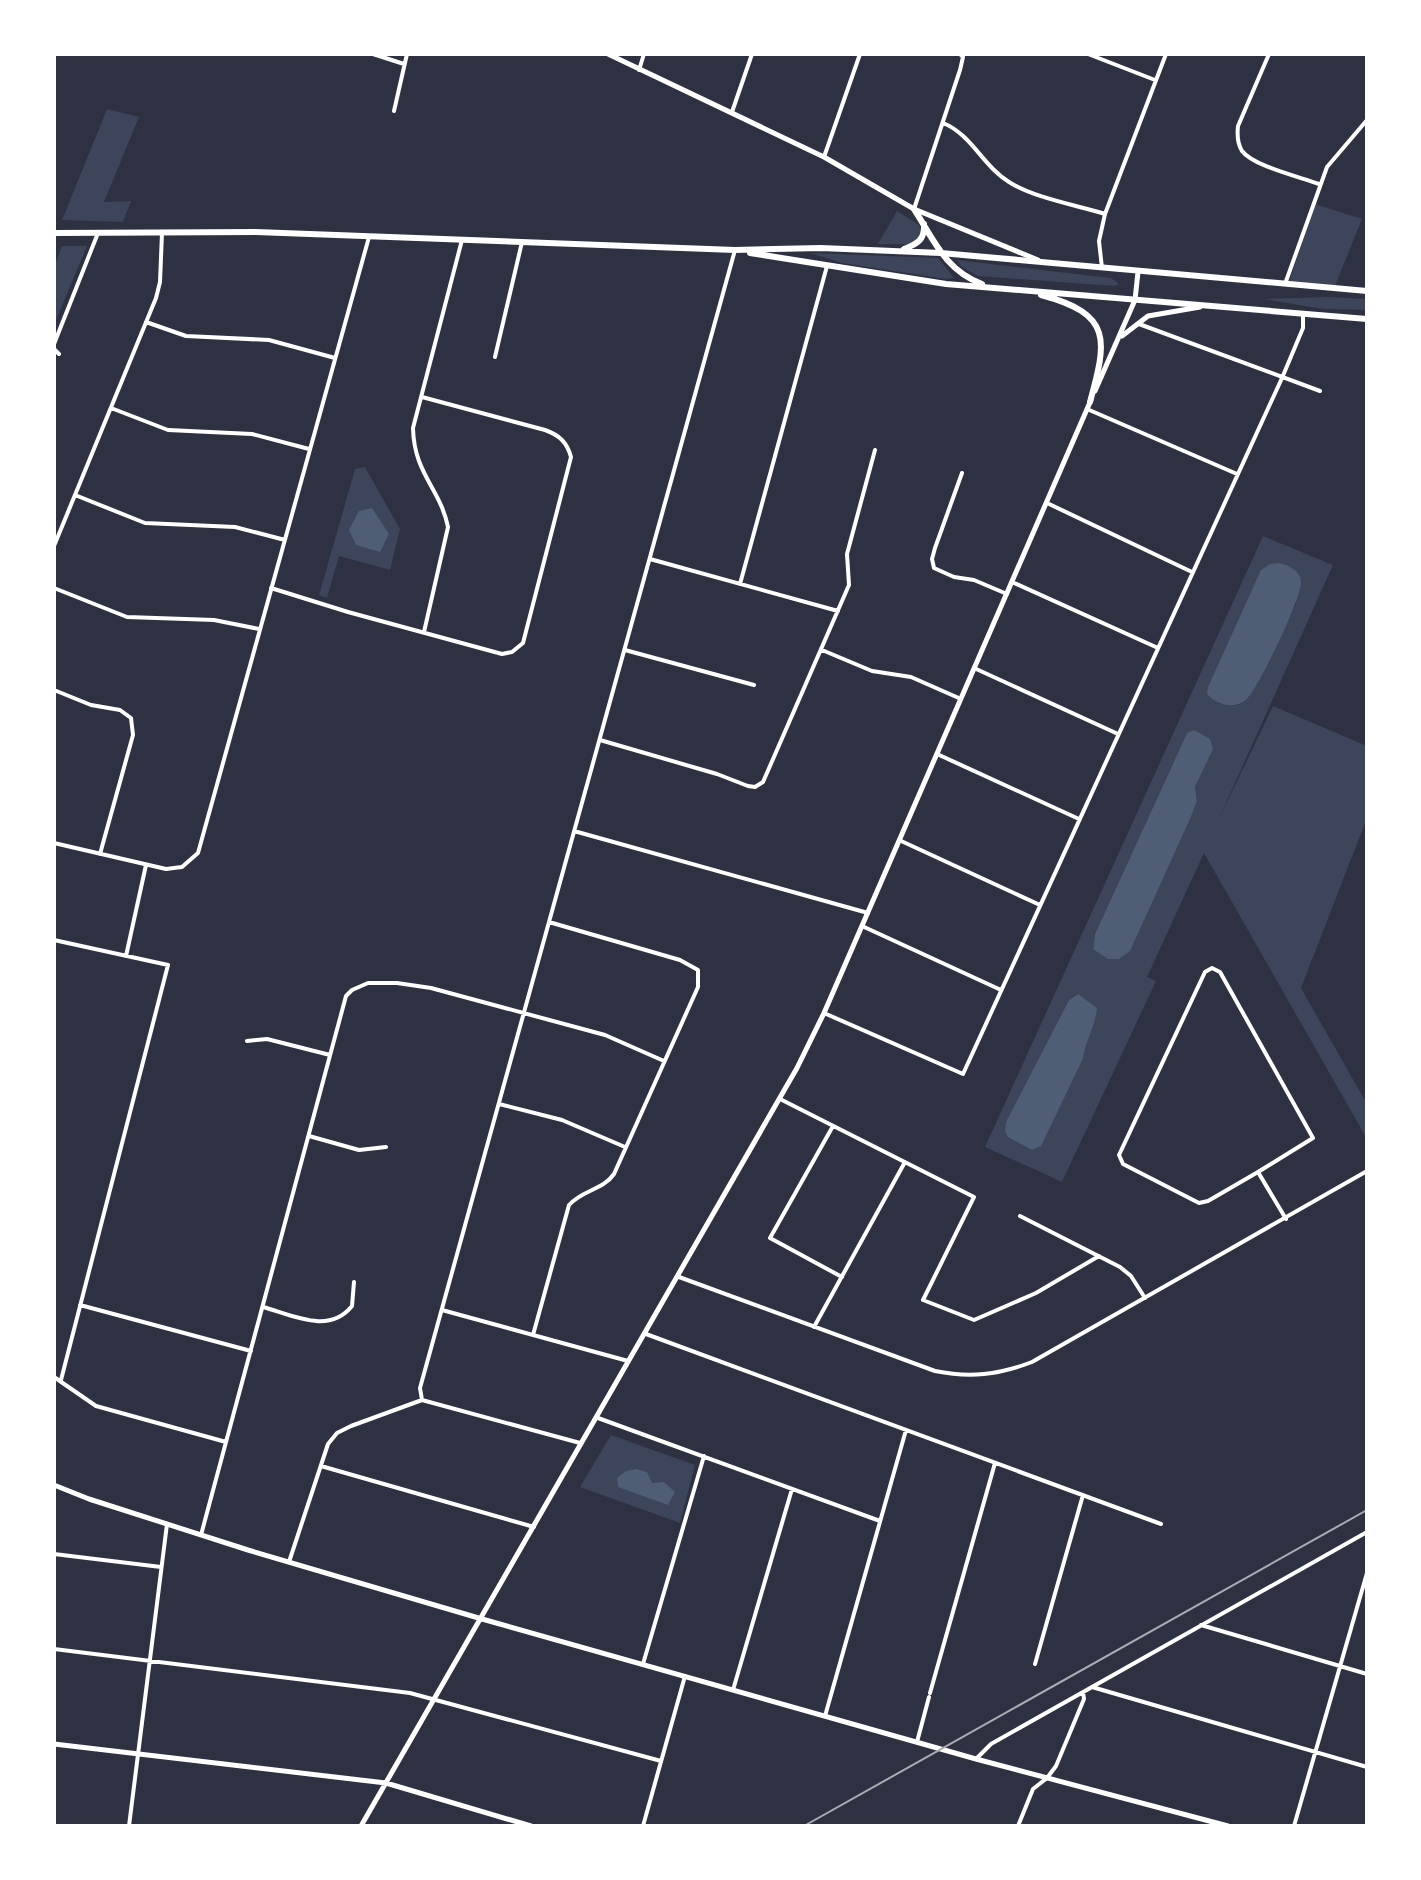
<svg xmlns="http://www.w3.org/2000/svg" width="1421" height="1880" viewBox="0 0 1421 1880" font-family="'Archivo Narrow',sans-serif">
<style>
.green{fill:#3c4559;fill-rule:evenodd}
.water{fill:#4f5d75}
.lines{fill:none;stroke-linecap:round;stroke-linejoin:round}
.minor{stroke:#fff;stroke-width:4}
.secondary{stroke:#fff;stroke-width:5}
.primary{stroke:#fff;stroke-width:6}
.rail{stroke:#abadb3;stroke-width:2}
</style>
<rect width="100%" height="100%" fill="#2d3142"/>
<path class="green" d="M107,109l32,8 -35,85 27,-1 -8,21 -61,-2z
M1315,204l47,15 -27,67 -46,-4z
M897,211l22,14 3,8 -9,11h-35z
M62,246h25l-33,79v-58z
M810,253l128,5 16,20 -8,1 -104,-16z
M957,260l154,18 8,6 -5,2 -136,-10 -16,-9z
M1328,297l39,2v11l-44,-1 -59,-10z
M365,467l35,62 -10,41 -51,-14 -12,42 -8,-3 36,-126z
M1263,536l70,29 -115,256 55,-115 94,40v72l-66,170 66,116v35l-163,-286 -57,124 9,4 -94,201 -77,-35zM1297,601c-9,19 -40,94 -55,102 -11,6 -26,1 -35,-9zM1187,733l25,16 -17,38 2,14 -6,16 -61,133 -37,-1 2,-15zM1078,994l18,21 -11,30 -2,14 -42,86 -9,5 -27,-19 2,-9 62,-122z
M611,1435l84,30 -15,58 -100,-36z"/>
<path class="water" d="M372,508l17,26 -9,18 -24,-7 -7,-15 10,-19z
M1279,563c9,2 22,8 22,19 1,15 -43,108 -55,118 -11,10 -30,5 -39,-6l1,-7 53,-117 9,-6z
M1194,730l16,9 3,10 -18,38 2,14 -6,16 -61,134 -11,8h-11l-15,-10 2,-15 92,-201z
M1078,994l19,14c-1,17 -12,33 -14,51l-42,87 -9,4 -24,-13 -3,-6 1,-9 63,-122z
M636,1469l11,3 5,11 12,-1 11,10 -7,13 -50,-18 -1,-9 9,-7z"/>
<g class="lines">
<path class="minor" d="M373,54l31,10
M1088,54l67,26
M1269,54l-31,72c-1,9 -1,17 4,25 11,15 58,26 77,33
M639,70l5,-16
M394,111l13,-57
M732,112l20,-58
M943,123c28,11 40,43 66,59 25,16 67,23 96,32
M824,157l36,-103
M914,209l46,-139 3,-13 -3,-3
M1102,268l-3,-27 6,-27 61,-160
M1285,284l42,-117 40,-47
M146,322l40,14 83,4 66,18
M1139,324l181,67
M54,344l44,-111
M54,349l5,5
M495,357l27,-115
M111,408l57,22 84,4 57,15
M1087,409l150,65
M962,473l-27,75 -3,11 2,9 20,9 20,3 33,14
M75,495l70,28 90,4 50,13
M1047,503l145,69
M54,546l102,-248 4,-16 2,-49
M650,559l188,52
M1012,582l146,66
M740,584l87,-318
M54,588l73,29 87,3 45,9
M271,588l77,24 154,42 10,-2 11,-9 48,-186c-4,-15 -12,-22 -26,-27l-123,-33
M424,632l24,-105c-8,-39 -34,-53 -35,-99l49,-188
M625,650l129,35
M822,650l50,21 39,6 50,22
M974,668l144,66
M54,690l37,15 29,5 11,8 2,17 -33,119
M600,740l117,34 31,12 7,1 8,-5 86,-197 -2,-31 28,-104
M937,754l142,65
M574,831l294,82
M899,840l141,65
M54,843l112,26 16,-2 16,-14 171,-616
M862,926l139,64
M54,940l114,25 -107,415
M126,956l20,-91
M824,1013l139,61 319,-696 21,-50v-13
M247,1041l20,-2 63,16
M780,1099l194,98 -51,103 51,20 62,-27 63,-37
M499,1104l63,16 63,27
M833,1126l-63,112 72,39
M309,1136l50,14 27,-3
M1258,1172l-50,29 -9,2 -76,-39 -4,-9 86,-183 7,-4 8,4 93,166 -55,34 28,47
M1020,1216l100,51 11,9 14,22
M679,1277l256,94c35,7 63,4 97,-9l335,-191
M80,1305l171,46
M263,1307c29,8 66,28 89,-1l2,-24
M442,1310l186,51
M814,1327l91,-165
M646,1334l515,190
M533,1335l36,-130c13,-15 34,-15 45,-31l84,-187v-17l-18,-10 -131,-38
M54,1377l42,29 130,36
M422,1400l-2,-12 315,-1138
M598,1418l282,103
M321,1466l213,61
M201,1535l145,-539 6,-6 16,-7h29l34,5 174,47 59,26
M54,1554l107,13
M289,1562l39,-118 9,-11 14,-7 71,-26 158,43
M1201,1625l166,49
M54,1649l356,44 251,68
M643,1664l61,-208
M1035,1664l48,-169
M1092,1687l275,80
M733,1690l59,-201
M930,1693l65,-230
M825,1716l81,-286
M917,1742l12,-45
M976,1759l15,-15 376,-212
M129,1826l38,-302
M643,1826l42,-150
M1018,1826l15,-37 14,-11 9,-12 28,-67 -1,-7
M1294,1826l73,-253"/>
<path class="secondary" d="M608,54l216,103 90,52 124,51
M1122,336l26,-20 52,-9
M1095,391l40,-91 3,-28
M54,1485l35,14 159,51 234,69 494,140 252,67
M54,1744l332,39 145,43
M361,1826l436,-758 27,-55 267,-613"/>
<path class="primary" d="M914,209c20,31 31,61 68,75
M54,233l202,-1 479,18 86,-2 120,5 426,38
M904,249c13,-5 21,-9 20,-25
M750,253l196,31 421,35
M1041,295c72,19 66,45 49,107"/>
<path class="rail" d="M804,1826l563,-316"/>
</g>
<rect width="1421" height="1880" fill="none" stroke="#ffffff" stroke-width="112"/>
</svg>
